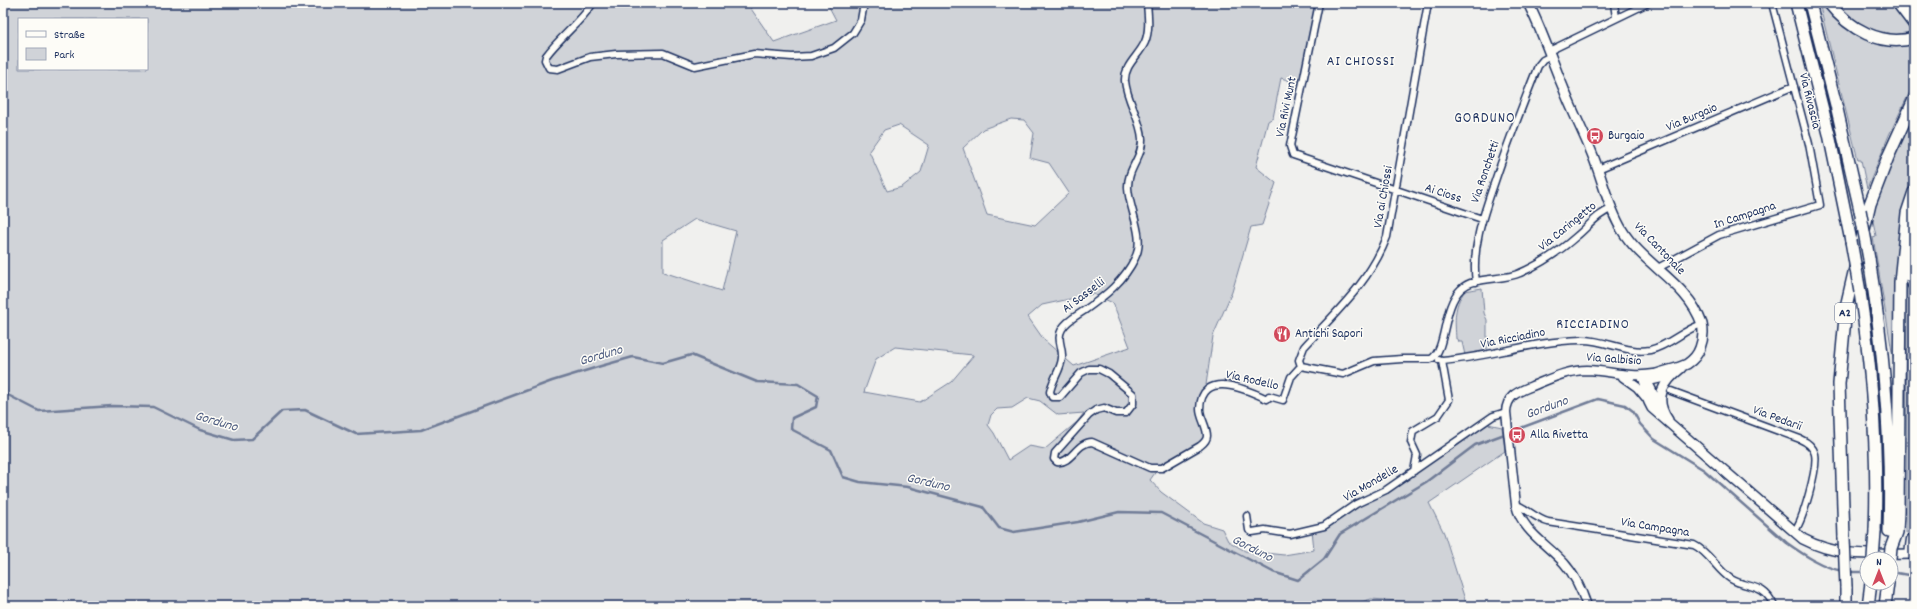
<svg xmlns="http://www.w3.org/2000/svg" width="1917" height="609" viewBox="0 0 1917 609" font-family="Dekko,sans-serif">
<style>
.green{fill:#d0d3d8;stroke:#76819b;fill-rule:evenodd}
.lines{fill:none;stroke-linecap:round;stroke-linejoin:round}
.stream{stroke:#6f7b97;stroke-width:2.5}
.minor-casing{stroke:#1b2f5e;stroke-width:9}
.tertiary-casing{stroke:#1b2f5e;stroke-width:11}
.secondary-casing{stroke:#1b2f5e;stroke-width:12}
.motorway-casing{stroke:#1b2f5e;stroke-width:14}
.minor{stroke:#fdfcf7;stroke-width:6}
.tertiary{stroke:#fdfcf7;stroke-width:8}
.secondary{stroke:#fdfcf7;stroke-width:9}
.motorway{stroke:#fdfcf7;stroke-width:11}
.motorway-bridge-casing{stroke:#1b2f5e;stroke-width:14;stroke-linecap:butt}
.motorway-bridge{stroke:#fdfcf7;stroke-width:11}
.labels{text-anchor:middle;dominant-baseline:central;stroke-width:3;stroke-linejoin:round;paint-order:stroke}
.shield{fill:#fdfcf7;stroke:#5f6c8c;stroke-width:1}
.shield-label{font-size:12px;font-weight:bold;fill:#1b2f5e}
.street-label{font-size:13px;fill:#1b2f5e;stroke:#fdfcf7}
.poi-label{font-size:13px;fill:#1b2f5e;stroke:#fdfcf7;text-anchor:start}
.neighbourhood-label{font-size:14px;letter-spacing:1px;fill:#1b2f5e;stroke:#fdfcf7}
.water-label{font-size:14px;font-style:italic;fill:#4c5b7f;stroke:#fdfcf7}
.quarter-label{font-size:15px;letter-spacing:1px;fill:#1b2f5e;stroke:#fdfcf7}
</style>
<rect width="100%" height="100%" fill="#f0f0ee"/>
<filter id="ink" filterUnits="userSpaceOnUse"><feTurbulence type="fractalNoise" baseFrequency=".025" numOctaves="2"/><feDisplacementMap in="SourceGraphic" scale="8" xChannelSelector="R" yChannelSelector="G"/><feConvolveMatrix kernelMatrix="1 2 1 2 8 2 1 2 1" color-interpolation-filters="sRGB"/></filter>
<g filter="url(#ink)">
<path class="green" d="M3,3h744l27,39 62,-22 -9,-17h492l-16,82 -22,-7 -8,40 -5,3 -12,46 20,16 -14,42 -11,2 -19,65 -19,44 -8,56 -3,8 4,40 -49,30 -7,10 11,12 42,31 19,6 6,12 17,10 39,4 30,-5 -2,-20 138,-79 38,-27 14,3 3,24 -76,52 15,30 23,73 -96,-7 -22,7h-1346zM19,19h128v50h-128zM1011,119l13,1 10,13 -4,25 19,5 20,30 -34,32 -48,-10 -24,-67 20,-19zM899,125l30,20 -8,27 -19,15 -15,4 -18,-40 15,-21zM695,219l41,12 -14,60 -59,-19v-32zM1093,294l20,9 17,44 -56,19 -30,-26 -16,-23 14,-12zM895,347l78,8v1l-22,26 -31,20 -56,-10 12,-33zM1028,398l12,3 18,14 26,-2 -7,9 -32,27 -16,-3 -21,14 -14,-27 -6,-8 3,-10 6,-6 15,-1z
M1819,3h6l22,23 67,17v40l-25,52 -22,54 -6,-29h-3z
M1837,3h55l21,29c-27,11 -59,-8 -76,-29z
M1914,108v59l-7,31 -12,172 -22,-133 3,-1 -5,-25z
M1907,281l7,12v235l-8,5z
M1482,288l2,25 3,7v33l-22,2 -3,-13h-3l-1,-3h-2c-1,-18 -3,-33 9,-48z"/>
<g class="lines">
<path class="stream" d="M1911,3l3,5
M3,375l3,19 33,17 73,-5 41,1 47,23 34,10 18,-1 30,-28 23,-1 51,24 65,-4 131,-49 49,-15 32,-9 30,6 28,-8 66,27 41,2 20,12 -2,11 -24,11 -1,11 40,21 12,27 17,5 48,5 75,20 16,21 15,4 64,-10 41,-10 42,1 112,59 25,8 26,-21 16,-25 86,-52 49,-37 123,-46 27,6 8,6 7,13 14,15 50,31 83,73c17,12 35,24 55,28
M1849,572h18
M1891,572l23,4"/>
<g class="minor-casing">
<path id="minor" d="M593,3c-13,20 -33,34 -47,53l-1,4 4,8 9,1 32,-12 26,-3 47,-1 32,13 59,-12 38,3 19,-1 23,-8 19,-15 8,-13 3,-17
M1147,3c1,13 3,27 -2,39 -6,14 -21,23 -20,39 2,21 16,38 17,58 1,18 -15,30 -14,49 1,22 18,49 7,70 -11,23 -30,38 -50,52 -7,5 -18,10 -23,19 -6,10 1,18 0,29 -1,12 -10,22 -12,34l2,5h8l21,-24 8,-4h10l10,5 24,20v10l-7,9h-10l-12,-5 -8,2 -7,5 -34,38 -1,6 3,3c14,2 20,-20 35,-20l58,26h12l38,-22c4,-3 7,-6 7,-10 0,-10 -7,-18 -7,-27 1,-40 46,-20 67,-10l2,-3 14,4 8,-23 10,-11 42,8 31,-13 28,-2h29c16,-9 11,-52 30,-70 13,-13 42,-8 59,-16 21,-9 40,-22 58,-38 11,-9 19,-21 33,-26
M1319,3l-29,143 3,9 189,64
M1614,3l2,15
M1549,51l99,-48
M1598,169l196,-83
M1658,268l61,-33 101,-30 -11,-61 -37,-141
M1476,282c-5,-34 8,-69 19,-101 13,-39 28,-77 43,-115l5,-6 8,-4
M1442,361c47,-4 91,-20 139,-21 24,-1 45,14 69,10 19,-4 33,-20 52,-26
M1301,366l-2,-6 5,-13c31,-34 66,-65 83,-110l41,-234
M1671,391l129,48c7,3 13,7 15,15 3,14 -12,67 -21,78
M1414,471l3,-16 -6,-13 2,-11 25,-15 11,-16 -7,-39 -3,-1
M1516,505c6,0 20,14 32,17l146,23c15,7 23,25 37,34 16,10 33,3 43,27
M1247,516l2,14 3,2 13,-2 25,4 34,-8 32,-22 30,-14 107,-74 13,-4
M1908,554l2,-15 4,-5"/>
</g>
<g class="tertiary-casing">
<path id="tertiary" d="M1623,377l14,10 11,13
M1643,379c12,8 10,23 20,34
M1644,382l27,-6
M1587,606c-5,-15 -12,-31 -23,-43 -17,-19 -42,-32 -48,-58l-10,-93c1,-17 12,-20 26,-26 18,-7 35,-16 55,-16 23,1 44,8 67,4"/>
</g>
<g class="secondary-casing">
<path id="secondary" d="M1528,3c14,27 23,56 35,84 9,24 21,46 30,69 10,25 15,51 29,74 21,35 66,53 80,94 2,8 1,16 -2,24 -2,6 -7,12 -13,16 -21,11 -57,5 -35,44l151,131c36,19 72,15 111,15
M1668,420c-15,-22 -5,-38 13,-52"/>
</g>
<g class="motorway-casing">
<path id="motorway" d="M1796,3l33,131 22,107
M1810,3l27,106 23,101
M1829,3c20,26 52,44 85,35
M1898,3l16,21
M1908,253l2,22 4,10
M1869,259c15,91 23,180 20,272
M1860,292c12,79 18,159 15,239
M1844,538l-5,-154 7,-77 24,-103 18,-47 26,-57
M1891,548l6,-16 1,-20 2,-230 7,-69 7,-21
M1846,606v-19
M1868,606l3,-23
M1885,606l3,-23"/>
</g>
<use href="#minor" class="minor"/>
<use href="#tertiary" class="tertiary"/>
<use href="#secondary" class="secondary"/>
<use href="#motorway" class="motorway"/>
<g class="motorway-bridge-casing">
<path id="motorway-bridge" d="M1860,210l9,49
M1851,241l9,51
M1844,538l2,49
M1873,559l2,-28
M1890,559l1,-11"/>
</g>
<use href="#motorway-bridge" class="motorway-bridge"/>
</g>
</g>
<defs>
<g id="bus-disc" transform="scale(0.9)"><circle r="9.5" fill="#d1495b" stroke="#fdfcf7"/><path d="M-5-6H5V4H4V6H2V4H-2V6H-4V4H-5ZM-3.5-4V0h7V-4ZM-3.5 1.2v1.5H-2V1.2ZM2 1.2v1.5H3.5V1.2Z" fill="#fff"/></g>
<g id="restaurant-disc" transform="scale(0.9)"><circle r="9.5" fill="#d1495b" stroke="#fdfcf7"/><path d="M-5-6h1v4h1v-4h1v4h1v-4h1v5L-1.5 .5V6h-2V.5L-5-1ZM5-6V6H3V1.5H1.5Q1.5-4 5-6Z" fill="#fff"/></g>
</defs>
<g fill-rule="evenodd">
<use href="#bus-disc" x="1595" y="136"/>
<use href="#restaurant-disc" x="1282" y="334"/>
<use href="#bus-disc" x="1517" y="435"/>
</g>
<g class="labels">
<rect class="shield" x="1835" y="303" width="20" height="20" rx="3"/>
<g class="shield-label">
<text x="1845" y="313">A2</text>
</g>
<g class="street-label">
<text transform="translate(1809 101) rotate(76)">Via Rivascia</text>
<text transform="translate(1287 107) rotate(-78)">Via Rivi Munt</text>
<text transform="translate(1692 118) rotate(-23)">Via Burgaio</text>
<text transform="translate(1486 172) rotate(-71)">Via Ronchetti</text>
<text transform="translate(1443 194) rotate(18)">Ai Cioss</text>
<text transform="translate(1384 197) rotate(-80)">Via ai Chiossi</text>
<text transform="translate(1745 216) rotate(-18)">In Campagna</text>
<text transform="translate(1568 227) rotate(-39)">Via Caringetto</text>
<text transform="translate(1659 249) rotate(46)">Via Cantonale</text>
<text transform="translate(1084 296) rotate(-37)">Ai Sasselli</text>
<text transform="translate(1513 339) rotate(-11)">Via Ricciadino</text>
<text transform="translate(1614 360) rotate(4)">Via Galbisio</text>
<text transform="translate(1252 381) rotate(13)">Via Rodello</text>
<text transform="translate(1777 419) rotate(20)">Via Pedarii</text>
<text transform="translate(1371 484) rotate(-30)">Via Mondelle</text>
<text transform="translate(1655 528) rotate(9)">Via Campagna</text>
</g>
<g class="poi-label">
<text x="1608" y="136">Burgaio</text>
<text x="1295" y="334">Antichi Sapori</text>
<text x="1530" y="435">Alla Rivetta</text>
</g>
<g class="neighbourhood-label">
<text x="1361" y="62">AI CHIOSSI</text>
<text x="1593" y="325">RICCIADINO</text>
</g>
<g class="water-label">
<text transform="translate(601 356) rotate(-16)">Gorduno</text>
<text transform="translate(1547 408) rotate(-20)">Gorduno</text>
<text transform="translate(216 422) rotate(16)">Gorduno</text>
<text transform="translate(928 483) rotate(13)">Gorduno</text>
<text transform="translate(1252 549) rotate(27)">Gorduno</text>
</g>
<g class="quarter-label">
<text x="1485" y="119">GORDUNO</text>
</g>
</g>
<rect width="1917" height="609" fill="none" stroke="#fdfcf7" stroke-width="16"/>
<rect x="8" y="8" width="1901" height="593" fill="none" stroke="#1b2f5e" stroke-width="1.5" filter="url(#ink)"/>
<rect x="18" y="18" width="130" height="52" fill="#fdfcf7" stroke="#a3aaba"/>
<rect x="26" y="31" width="20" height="6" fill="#fdfcf7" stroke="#a3aaba"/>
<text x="54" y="38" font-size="12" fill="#1b2f5e">Straße</text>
<rect x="26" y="48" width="20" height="12" fill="#d0d3d8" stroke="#a3aaba"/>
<text x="54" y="58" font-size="12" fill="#1b2f5e">Park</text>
<g transform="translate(1879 571)"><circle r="19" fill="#fdfcf7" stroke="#a3aaba"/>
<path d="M0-3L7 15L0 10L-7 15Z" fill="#d1495b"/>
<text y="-6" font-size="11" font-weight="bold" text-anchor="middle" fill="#1b2f5e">N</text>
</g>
</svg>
